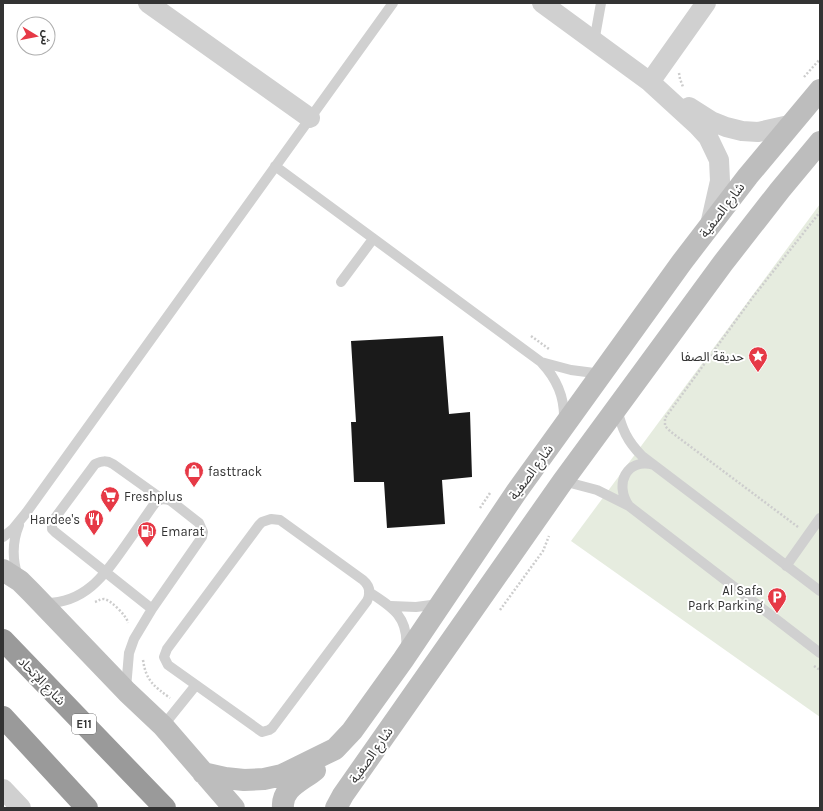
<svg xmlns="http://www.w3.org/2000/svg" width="823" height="811" viewBox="0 0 823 811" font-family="Karla,'Noto Sans Arabic',sans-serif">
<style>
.green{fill:#e6ecdf}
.building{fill:#1a1a1a}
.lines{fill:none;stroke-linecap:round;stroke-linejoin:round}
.path{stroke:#cdcdcd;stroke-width:2.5;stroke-dasharray:2 2;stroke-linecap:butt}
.lane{stroke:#d0d0d0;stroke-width:10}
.street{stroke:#d0d0d0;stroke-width:20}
.secondary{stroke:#bdbdbd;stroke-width:22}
.highway{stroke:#9a9a9a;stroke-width:22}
.labels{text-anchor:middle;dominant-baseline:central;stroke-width:4;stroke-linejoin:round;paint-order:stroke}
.shield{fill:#fff;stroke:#707070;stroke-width:1}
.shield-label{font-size:12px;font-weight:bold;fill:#333}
.street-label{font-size:13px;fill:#333;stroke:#fff}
.poi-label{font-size:13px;fill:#333;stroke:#fff;text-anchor:end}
</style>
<rect width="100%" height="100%" fill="#fff"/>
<path class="green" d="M820,204v513l-249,-176z"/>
<path class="building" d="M443,336l6,78 21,-2 2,65 -30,3 3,44 -58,4 -3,-46h-30l-3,-60h5l-5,-81z"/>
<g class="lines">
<path class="path" d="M679,73l1,6 3,8
M804,77l16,-18
M531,336l18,13
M480,508l10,-15
M798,527l-127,-95 -6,-6v-8l88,-121 67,-85
M95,602c3,-1 5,-3 9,-3 7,1 23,17 24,24
M500,610l43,-59 6,-15
M143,660c3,21 11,26 27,38
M814,666l6,4"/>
<path class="lane" d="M594,42l7,-39
M275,166l266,196c16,17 24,35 23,59
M341,282l32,-43
M541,362l30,8 31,4
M617,409c5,20 10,32 25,47l178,135
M563,481l34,9 32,16 191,147
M629,506c-15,-21 -3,-49 25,-41
M271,519l9,1 83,60c7,6 8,13 4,21l-95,127 -3,2 -7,2 -94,-67 -4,-8 3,-8 92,-124 3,-3z
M3,537l10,-8 13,-16 367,-510
M786,566l34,-48
M18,577c-6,-18 -6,-35 1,-52
M369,592c23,15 40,25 37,56
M44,603c40,1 60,-27 81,-57 10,-14 20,-29 30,-43 5,-4 9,-5 16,-2l28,22 4,9 -1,5 -50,72 -18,30 -5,14 -3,35
M391,606l25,1 23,-3
M152,609l-97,-77 -3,-3v-7l43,-58c7,-3 11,-4 18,0l49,35
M163,726l33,-41"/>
<path class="street" d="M148,3l162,115
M542,3l108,79 47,43 11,12 11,23 1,21 -10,44
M650,82l56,-79
M689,107l22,14 15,6 16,4 16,1 31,-7
M3,789l18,19"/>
<path class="secondary" d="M3,570l17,11 11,11 96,100 36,34 71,82
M203,773l22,5 19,2 20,-1 18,-4 53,-26 17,-18 51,-71 114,-169 165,-229 66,-86 72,-86
M283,808c-2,-20 19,-27 32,-38
M336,808l7,-13 220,-314 160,-218 57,-73 40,-48"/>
<path class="highway" d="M3,640l162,168
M3,717l84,91"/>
</g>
<defs>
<g id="sight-pin" transform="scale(1)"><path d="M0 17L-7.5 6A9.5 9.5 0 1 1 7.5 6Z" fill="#e63946" stroke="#fff"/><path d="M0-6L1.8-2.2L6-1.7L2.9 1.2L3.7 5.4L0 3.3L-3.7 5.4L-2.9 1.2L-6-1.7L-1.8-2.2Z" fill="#fff"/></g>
<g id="shop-pin" transform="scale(1)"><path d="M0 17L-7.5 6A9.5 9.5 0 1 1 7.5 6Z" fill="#e63946" stroke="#fff"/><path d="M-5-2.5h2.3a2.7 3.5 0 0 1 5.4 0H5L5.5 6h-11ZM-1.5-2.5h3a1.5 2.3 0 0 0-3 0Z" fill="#fff"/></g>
<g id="supermarket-pin" transform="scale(1)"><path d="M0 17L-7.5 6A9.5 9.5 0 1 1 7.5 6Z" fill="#e63946" stroke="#fff"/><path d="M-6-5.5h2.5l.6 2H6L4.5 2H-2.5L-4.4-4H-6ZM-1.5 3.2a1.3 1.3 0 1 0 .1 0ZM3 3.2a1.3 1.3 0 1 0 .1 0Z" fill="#fff"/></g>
<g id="restaurant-pin" transform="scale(1)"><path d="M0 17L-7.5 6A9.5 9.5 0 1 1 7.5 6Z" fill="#e63946" stroke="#fff"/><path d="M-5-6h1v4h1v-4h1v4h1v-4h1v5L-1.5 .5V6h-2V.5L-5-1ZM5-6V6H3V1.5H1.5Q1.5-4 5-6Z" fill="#fff"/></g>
<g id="fuel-pin" transform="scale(1)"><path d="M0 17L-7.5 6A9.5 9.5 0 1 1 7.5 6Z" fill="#e63946" stroke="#fff"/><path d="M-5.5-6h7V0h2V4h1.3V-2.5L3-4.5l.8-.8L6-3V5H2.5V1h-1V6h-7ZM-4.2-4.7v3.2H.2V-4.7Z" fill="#fff"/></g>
<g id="parking-pin" transform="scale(1)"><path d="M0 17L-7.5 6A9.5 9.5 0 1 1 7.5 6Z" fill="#e63946" stroke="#fff"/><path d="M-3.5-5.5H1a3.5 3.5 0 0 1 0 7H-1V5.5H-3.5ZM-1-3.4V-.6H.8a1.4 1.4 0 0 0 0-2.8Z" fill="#fff"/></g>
</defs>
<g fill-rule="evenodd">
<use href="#sight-pin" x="758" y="356"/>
<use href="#shop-pin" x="194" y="471"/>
<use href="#supermarket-pin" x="110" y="496"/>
<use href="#restaurant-pin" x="94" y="519"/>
<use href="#fuel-pin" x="147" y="531"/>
<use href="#parking-pin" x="777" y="597"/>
</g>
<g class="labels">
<rect class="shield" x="72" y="714" width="24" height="20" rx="3"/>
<g class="shield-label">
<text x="84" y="724">E11</text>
</g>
<g class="street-label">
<text transform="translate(722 210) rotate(-53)">شارع الصفية</text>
<text transform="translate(531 472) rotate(-54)">شارع الصفية</text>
<text transform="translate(42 681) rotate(46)">شارع الإتحاد</text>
<text transform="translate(371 755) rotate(-55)">شارع الصفية</text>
</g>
<g class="poi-label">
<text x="744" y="356">حديقة الصفا</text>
<text x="208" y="471" text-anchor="start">fasttrack</text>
<text x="124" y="496" text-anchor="start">Freshplus</text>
<text x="80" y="519">Hardee's</text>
<text x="161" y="531" text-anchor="start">Emarat</text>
<text x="763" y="590">Al Safa<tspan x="763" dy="15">Park Parking</tspan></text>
</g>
</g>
<rect width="823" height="811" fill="none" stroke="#333333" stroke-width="8"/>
<g transform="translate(36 36) rotate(100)"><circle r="19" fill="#ffffff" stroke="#adadad"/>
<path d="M0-3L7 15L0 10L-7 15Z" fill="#e63946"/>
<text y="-6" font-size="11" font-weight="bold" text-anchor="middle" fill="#333333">ش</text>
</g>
</svg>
